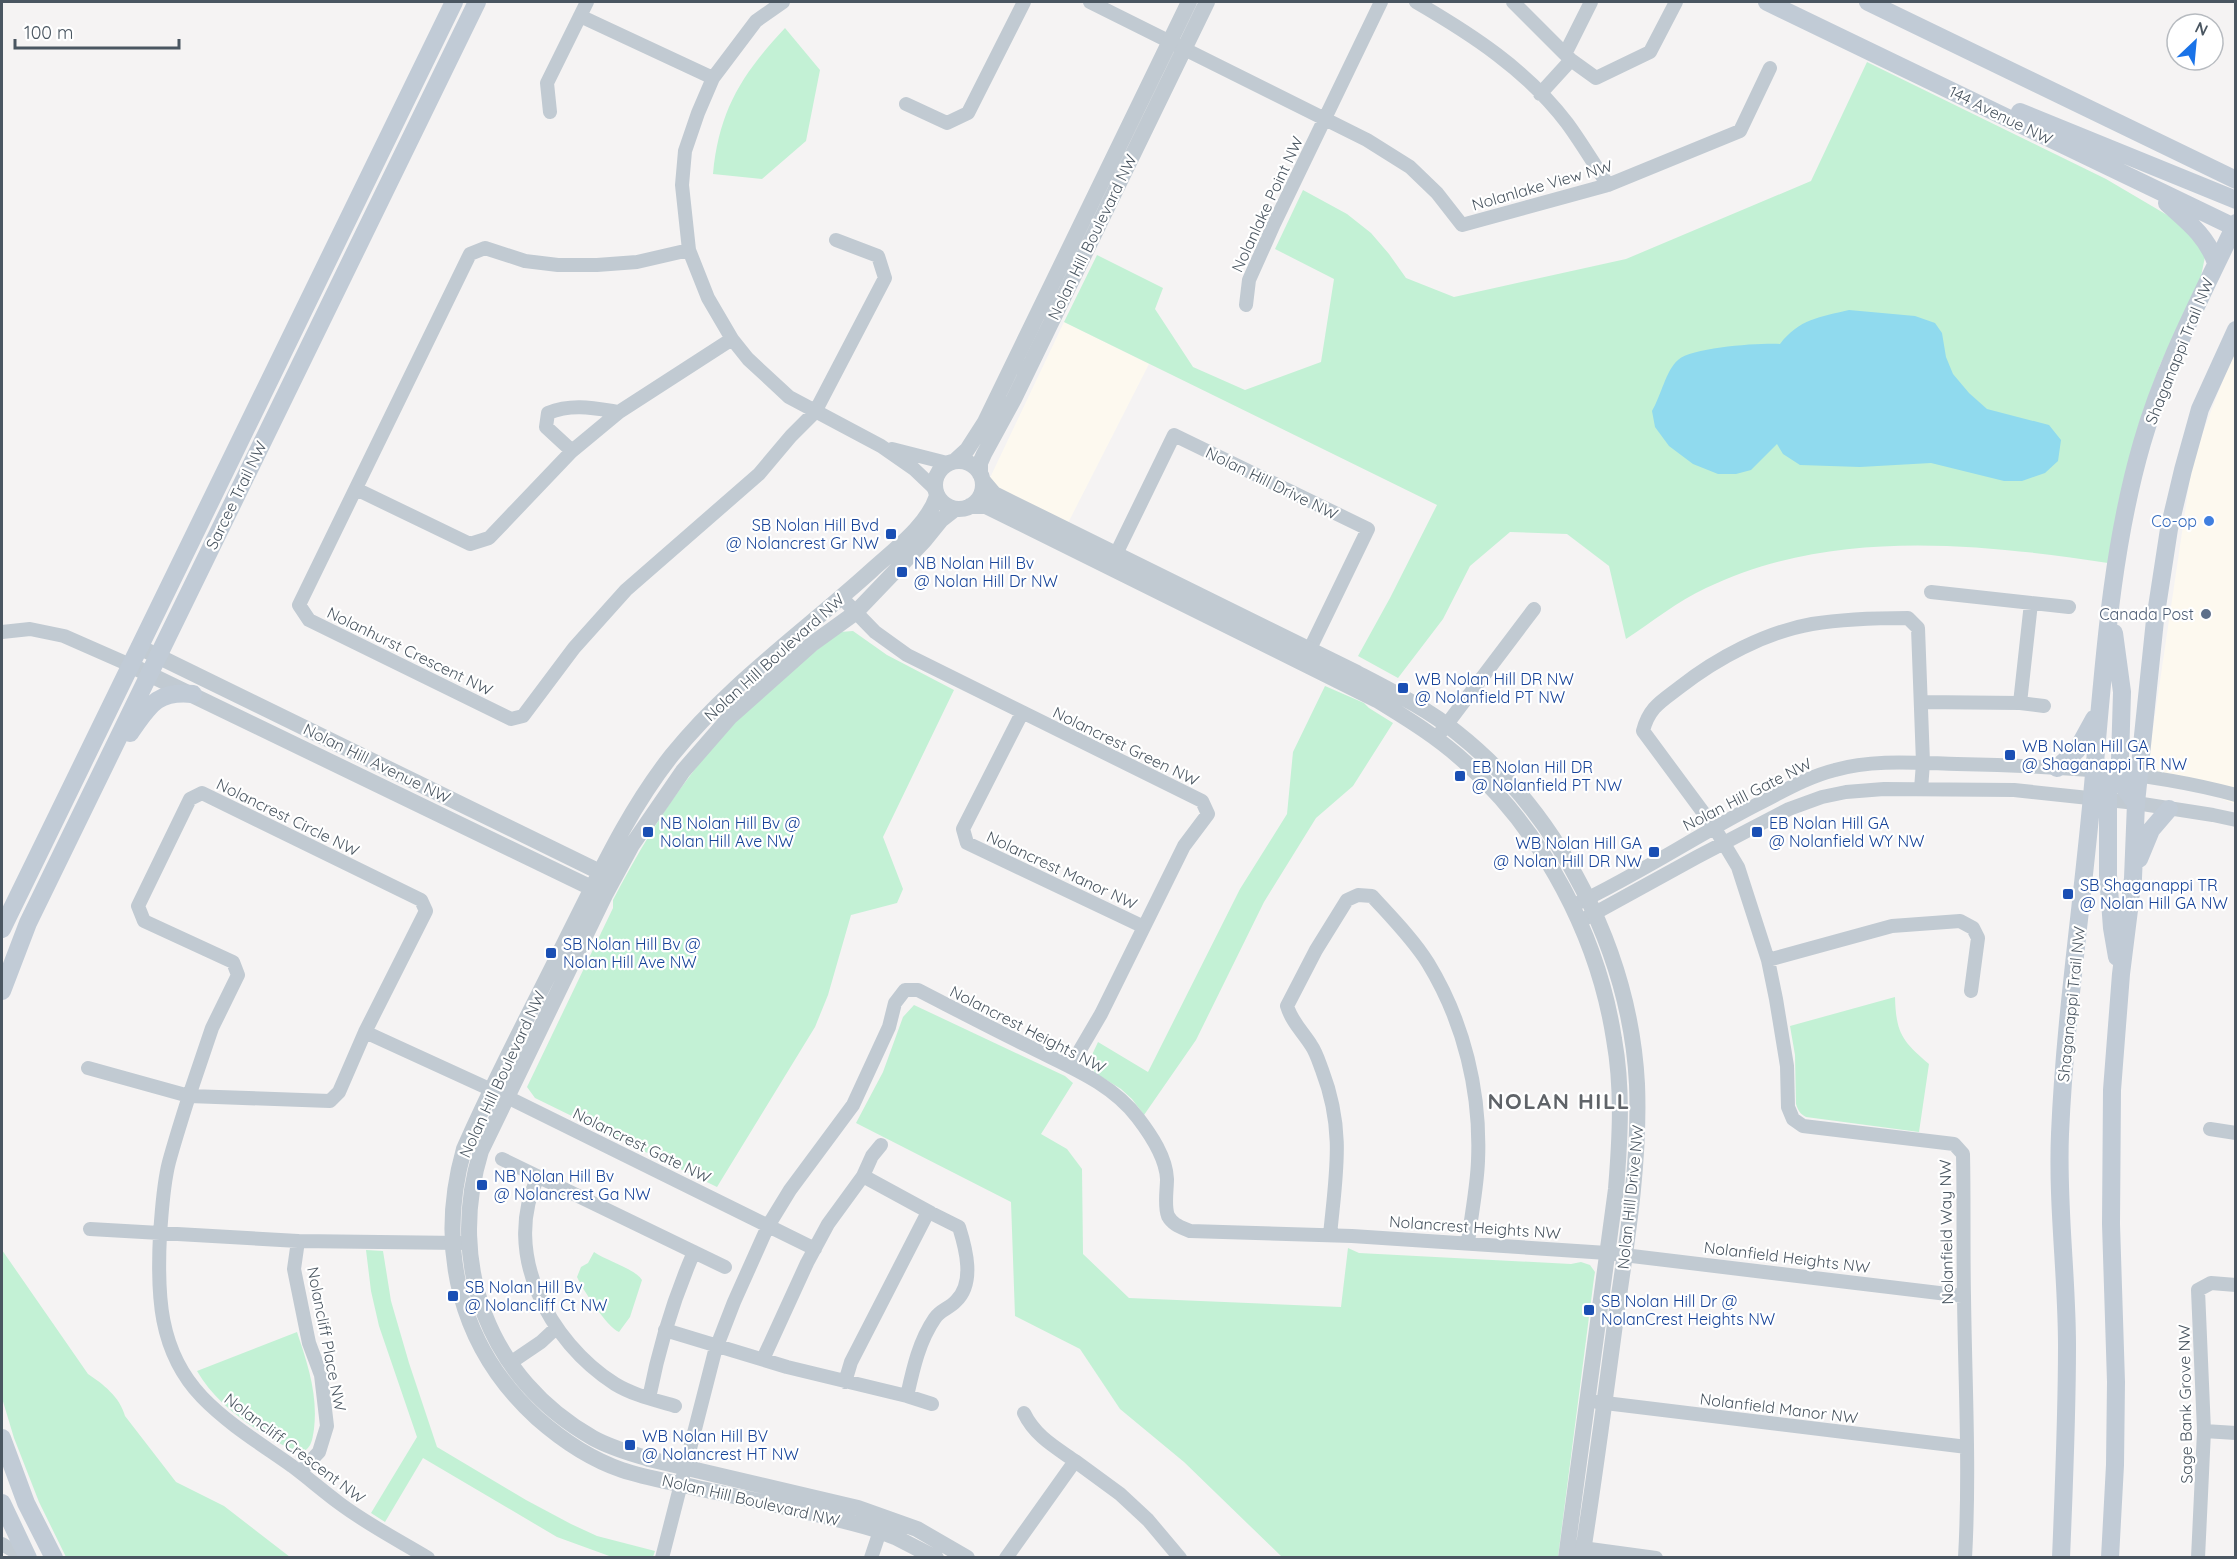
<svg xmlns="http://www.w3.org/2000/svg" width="2237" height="1559" viewBox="0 0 2237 1559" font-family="Quicksand,sans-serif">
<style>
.commercial{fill:#fdf9ef}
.green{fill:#c3f1d5}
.water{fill:#90daee}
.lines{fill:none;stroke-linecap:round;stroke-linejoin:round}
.minor{stroke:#c1cad2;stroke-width:14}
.tertiary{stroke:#c1cad2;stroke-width:16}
.secondary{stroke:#c1cbd6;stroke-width:18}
.shop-dot{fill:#3f7fe0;stroke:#fff;stroke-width:2}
.transit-dot{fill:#1a4fb4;stroke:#fff;stroke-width:2}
.service-dot{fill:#5c6f8a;stroke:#fff;stroke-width:2}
.labels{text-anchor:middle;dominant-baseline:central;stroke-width:4.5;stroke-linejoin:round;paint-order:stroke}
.street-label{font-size:16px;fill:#4a5661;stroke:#fff}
.shop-label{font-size:16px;fill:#366cbe;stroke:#fff;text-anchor:end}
.transit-label{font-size:16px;fill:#164399;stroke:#fff;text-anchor:start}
.service-label{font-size:16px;fill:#4e5e75;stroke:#fff;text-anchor:end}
.district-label{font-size:22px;font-weight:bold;letter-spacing:1.5px;fill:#5f6368;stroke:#fff}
</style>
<rect width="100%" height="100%" fill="#f5f3f3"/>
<path class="commercial" d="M1064,322l85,42 -81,159 -80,-41z
M2235,349v455l-88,-35 46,-311z"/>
<path class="green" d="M785,28l35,42 -14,71 -44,38 -49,-5c6,-64 29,-100 72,-146z
M1867,62l239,117 73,43 15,13 11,22 -5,24 -40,84 -20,55 -21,80 -11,63c-131,-20 -278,-35 -402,25 -28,13 -54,34 -80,51l-17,-73 -42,-32 -57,-2 -40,34 -27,53 -45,59 -40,-22 32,-58 47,-93 -373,-183 33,-67 66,33 -8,21 38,58 52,23 76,-28 13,-83 -59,-30 28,-59 44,24 24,19 18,21 17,24 48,19 172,-38 185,-78z
M853,631l34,24 67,35 -71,147 20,52 -6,14 -46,12 -23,80 -13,32 -98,160 -182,-89 -8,-11 86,-179v-8c23,-44 48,-87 79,-127 41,-55 94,-100 148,-141z
M1325,686l39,17 5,5 24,15 -40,63 -37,32 -52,84 -68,138 -52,75 -12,-16 -11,-10 -26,-16 -5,-14 8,-17 50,30 92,-183 47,-75 6,-62z
M1895,997c1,36 7,44 34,67l-10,68 -113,-15c-6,-3 -8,-7 -10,-13l-1,-49 -5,-29z
M914,1005l151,71 8,7 -32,51 26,15 15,20 1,85 46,44 212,9 7,-59 11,5 212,11 10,-2 9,3 5,7 -1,6 -36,279h-276l-98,-95 -64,-53 -40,-60 -65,-33 -4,-114 -155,-79 27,-51 20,-55z
M2,1250l86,124c15,10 32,23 37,42l51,66 48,24 66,51h-224l-27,-55 -25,-64 -12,-40z
M366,1250l17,1 8,50 18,62 28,84 89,53 45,24 26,12 58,15 -2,6h-41l-55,-20 -134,-79 -38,64 -14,-9 46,-76 -38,-111 -8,-35z
M594,1252c13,9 41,17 48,28l-12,37 -11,15c-12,-5 -36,-42 -42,-55l4,-10 7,-4z
M297,1332c11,33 21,63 17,97 -2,13 -3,22 -17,24 -37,-20 -79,-45 -100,-82z"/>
<path class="water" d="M1849,310l66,6 20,7 7,10 4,24 7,17 16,19 18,16 62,16 12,15 -3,21 -13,12 -23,8h-18l-73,-18 -71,4 -60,-2 -17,-11 -6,-10 -26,26 -15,4h-18l-25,-10 -24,-18 -14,-19 -3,-16c9,-15 14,-41 26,-51 15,-13 81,-17 102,-16 19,-25 40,-27 69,-34z"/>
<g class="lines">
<path class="minor" d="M783,2l-27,19 -43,57 -15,35 -13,38 -3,34 7,65 19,48 24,41 16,20 41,38 92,49 33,23 21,20
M1090,2l277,138 43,27 27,26 25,32 146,-40 132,-54 30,-63
M1416,2c55,32 111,68 151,121 14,19 27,41 41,62
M1513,2l58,58 -31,34
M580,16l133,62
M1565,54l26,-52
M1571,60l25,18 54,-26 26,-50
M906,104l41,19 21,-10 56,-111
M550,112l-3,-29 40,-81
M689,250l-52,12 -40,3h-39l-33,-4 -40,-13 -15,6 -171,351 10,15 202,99 12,-3 51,-68 52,-58 133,-116 32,-38 24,-24 70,-134 -7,-22 -42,-16
M1246,305l3,-25 25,-56 107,-222
M892,449l55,14
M572,451l-26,-24 2,-14c24,-10 46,-5 71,-1
M356,489l114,55 19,-6 83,-87 47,-39 113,-73
M1116,554l58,-119 194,94 -62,128
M1931,592l138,15
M842,598l33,34 32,23 295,146 6,13 -24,32 -83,168 -31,53
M2,632l28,-3 34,7 66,29
M1921,702l99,1 24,3
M2020,703l11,-100
M1022,713l-59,116 4,14 177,84
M1441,732l93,-123
M1921,789l2,-26 -5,-135 -10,-10c-32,0 -65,1 -96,6 -46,8 -95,34 -132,63 -18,14 -31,20 -37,44l71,96 24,40 30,93 8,39 11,67 1,41 5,12 10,7 151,18 9,10c1,47 0,95 1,142 1,87 6,174 1,262
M202,793l219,107 5,11 -61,121 -26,60 -9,9 -141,-5 23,-68 26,-53 -5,-13 -89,-41 -6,-15 52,-107z
M1578,903c61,-29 118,-67 178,-98 26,-13 51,-28 79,-35 38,-11 82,-7 122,-6 94,2 187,6 279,31
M1586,918l111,-61 92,-48 33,-12 24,-5 38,-3 130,1 122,13 77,12 23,5
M1768,960l124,-34 68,-5 13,7 5,10 -7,53
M365,1032l142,65 308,152
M88,1068l101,28c-7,22 -14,44 -20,66 -6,23 -7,48 -9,72 -3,59 -2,117 42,163 26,27 59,47 90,69 16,12 31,25 47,37 28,21 59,37 89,55
M2210,1129l26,4
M502,1159l223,108
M863,1176l68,37
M538,1177c-37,75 11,165 77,207 18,11 40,16 60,22
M90,1229l208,12 163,2
M1330,1235c6,-62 15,-105 -8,-165 -3,-8 -6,-18 -11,-25 -9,-14 -19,-23 -24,-39l29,-56 31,-50 11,-5 14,1c19,21 41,43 56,67 36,59 53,129 50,198 -1,27 -7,55 -10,82
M298,1241l-4,28 15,74 12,32 6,51 -8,26 -19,20
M665,1330l122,37 120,29 25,8
M763,1359l44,-96 21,-39 35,-48 9,-20 9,-11
M510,1363l31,-21 15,-14
M845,1382l6,-20 75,-146 5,-3 28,14c7,22 16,56 -3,74 -6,7 -16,9 -21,17 -16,23 -22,51 -28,78
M649,1398c10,-51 24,-98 45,-146
M1597,1402l370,45
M1024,1413c11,23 31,34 51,48
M2204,1431l32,2
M2,1544l24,14
M1575,1547l81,11
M662,1558l53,-207 19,-49 34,-76 22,-36 63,-85 36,-78 6,-24 10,-13h13c37,19 73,38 110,56 39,20 83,36 110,72 13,17 28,39 29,61 0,11 -3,27 1,37 5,9 13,11 22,15l162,5 255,17 357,43
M871,1558l12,-36
M1006,1558l69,-97 45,33 28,26 32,38
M2198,1558l6,-127 -6,-141 13,-7 25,2"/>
<path class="tertiary" d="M935 485a24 24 0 1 1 48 0a24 24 0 1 1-48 0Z
M955,461l12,-11 18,-28 204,-420
M980,474v-11l4,-9 30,-55 193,-397
M983,481l11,13 363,179c34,18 69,35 99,59 104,82 174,220 181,352 3,75 -9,151 -20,225 -11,83 -22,166 -35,249
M970,506h16l391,194c31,19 62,38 89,63 78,70 132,173 148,276 9,50 6,100 2,150l-50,369
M955,509l-14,11 -17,21 -69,72 -43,31 -82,73 -47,54 -51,74 -27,50 -124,256c-35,114 8,228 112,287 18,10 37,15 56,21l209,49 59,21 50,29
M139,647l469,229
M130,665l472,228
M936,1558l-41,-21 -21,-8c-58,-17 -118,-28 -177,-41 -25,-6 -51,-10 -75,-18 -32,-11 -60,-30 -85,-52 -78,-71 -101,-170 -73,-269 31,-71 68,-140 102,-209 32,-63 61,-128 106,-185 57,-71 133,-124 200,-185 23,-21 55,-44 65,-74"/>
<path class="secondary" d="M1767,2l469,226
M1868,2l368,178
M2020,112l216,88
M2167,203c20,18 40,33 49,60
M2114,633l8,59 -2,68 2,25 14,18
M130,733c19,-27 27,-43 63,-39
M2057,768l20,-18 17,-31
M2095,770l8,7 5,10v88l4,53 5,29
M2139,859l12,-29 18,-21
M2,929l452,-927
M2,991l26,-68 449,-921
M2,1438l24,65 28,55
M2,1503l26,55
M2061,1558c3,-71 6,-142 6,-212 0,-71 -10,-141 -7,-212 5,-120 24,-240 34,-360 10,-111 17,-224 48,-331 22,-77 60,-148 94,-220
M2110,1558l5,-93 1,-83 -5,-158 1,-134 9,-116 12,-96 3,-75 19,-183 14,-91 14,-59 17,-61 36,-79"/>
</g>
<circle class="shop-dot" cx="2209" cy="521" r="6"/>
<g class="transit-dot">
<rect x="885" y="528" width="12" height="12" rx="3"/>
<rect x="896" y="566" width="12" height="12" rx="3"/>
<rect x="1397" y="682" width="12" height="12" rx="3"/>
<rect x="2004" y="749" width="12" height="12" rx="3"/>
<rect x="1454" y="770" width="12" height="12" rx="3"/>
<rect x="642" y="826" width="12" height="12" rx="3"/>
<rect x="1751" y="826" width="12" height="12" rx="3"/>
<rect x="1648" y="846" width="12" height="12" rx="3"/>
<rect x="2062" y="888" width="12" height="12" rx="3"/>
<rect x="545" y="947" width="12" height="12" rx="3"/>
<rect x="476" y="1179" width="12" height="12" rx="3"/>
<rect x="447" y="1290" width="12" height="12" rx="3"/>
<rect x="1583" y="1304" width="12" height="12" rx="3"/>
<rect x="624" y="1439" width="12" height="12" rx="3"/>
</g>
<circle class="service-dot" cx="2206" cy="614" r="6"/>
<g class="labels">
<g class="street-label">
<text transform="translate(2001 115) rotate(26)">144 Avenue NW</text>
<text transform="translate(1542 185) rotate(-16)">Nolanlake View NW</text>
<text transform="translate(1267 204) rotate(-65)">Nolanlake Point NW</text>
<text transform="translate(1092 237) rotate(-64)">Nolan Hill Boulevard NW</text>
<text transform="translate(2179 351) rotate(-68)">Shaganappi Trail NW</text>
<text transform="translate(1272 483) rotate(26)">Nolan Hill Drive NW</text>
<text transform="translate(236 495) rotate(-64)">Sarcee Trail NW</text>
<text transform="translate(410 651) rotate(26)">Nolanhurst Crescent NW</text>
<text transform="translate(774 657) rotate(-42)">Nolan Hill Boulevard NW</text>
<text transform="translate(1126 746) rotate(26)">Nolancrest Green NW</text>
<text transform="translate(377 763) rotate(26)">Nolan Hill Avenue NW</text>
<text transform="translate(1747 794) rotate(-27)">Nolan Hill Gate NW</text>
<text transform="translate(288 817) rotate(26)">Nolancrest Circle NW</text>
<text transform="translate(1062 870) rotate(25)">Nolancrest Manor NW</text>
<text transform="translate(2071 1004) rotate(-84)">Shaganappi Trail NW</text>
<text transform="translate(1028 1029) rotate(27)">Nolancrest Heights NW</text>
<text transform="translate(502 1074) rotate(-65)">Nolan Hill Boulevard NW</text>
<text transform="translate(642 1145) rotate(26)">Nolancrest Gate NW</text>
<text transform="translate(1630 1197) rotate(-84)">Nolan Hill Drive NW</text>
<text transform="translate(1475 1227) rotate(4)">Nolancrest Heights NW</text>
<text transform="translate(1946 1232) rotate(-91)">Nolanfield Way NW</text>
<text transform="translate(1787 1257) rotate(7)">Nolanfield Heights NW</text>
<text transform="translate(327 1339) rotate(79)">Nolancliff Place NW</text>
<text transform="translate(2185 1404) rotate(-91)">Sage Bank Grove NW</text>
<text transform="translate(1779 1408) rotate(7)">Nolanfield Manor NW</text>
<text transform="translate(295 1448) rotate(37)">Nolancliff Crescent NW</text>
<text transform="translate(751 1500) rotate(13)">Nolan Hill Boulevard NW</text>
</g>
<g class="shop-label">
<text x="2197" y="521">Co-op</text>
</g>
<g class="transit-label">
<text x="879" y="525" text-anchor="end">SB Nolan Hill Bvd<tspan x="879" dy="18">@ Nolancrest Gr NW</tspan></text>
<text x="914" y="563">NB Nolan Hill Bv<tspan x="914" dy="18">@ Nolan Hill Dr NW</tspan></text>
<text x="1415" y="679">WB Nolan Hill DR NW<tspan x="1415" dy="18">@ Nolanfield PT NW</tspan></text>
<text x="2022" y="746">WB Nolan Hill GA<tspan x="2022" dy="18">@ Shaganappi TR NW</tspan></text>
<text x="1472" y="767">EB Nolan Hill DR<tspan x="1472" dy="18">@ Nolanfield PT NW</tspan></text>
<text x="660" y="823">NB Nolan Hill Bv @<tspan x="660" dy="18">Nolan Hill Ave NW</tspan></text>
<text x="1769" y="823">EB Nolan Hill GA<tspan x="1769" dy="18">@ Nolanfield WY NW</tspan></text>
<text x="1642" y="843" text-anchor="end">WB Nolan Hill GA<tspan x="1642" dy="18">@ Nolan Hill DR NW</tspan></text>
<text x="2080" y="885">SB Shaganappi TR<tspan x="2080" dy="18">@ Nolan Hill GA NW</tspan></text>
<text x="563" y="944">SB Nolan Hill Bv @<tspan x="563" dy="18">Nolan Hill Ave NW</tspan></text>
<text x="494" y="1176">NB Nolan Hill Bv<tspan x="494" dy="18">@ Nolancrest Ga NW</tspan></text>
<text x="465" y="1287">SB Nolan Hill Bv<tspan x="465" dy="18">@ Nolancliff Ct NW</tspan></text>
<text x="1601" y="1301">SB Nolan Hill Dr @<tspan x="1601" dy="18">NolanCrest Heights NW</tspan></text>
<text x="642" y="1436">WB Nolan Hill BV<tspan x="642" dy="18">@ Nolancrest HT NW</tspan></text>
</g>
<g class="service-label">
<text x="2194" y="614">Canada Post</text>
</g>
<g class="district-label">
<text x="1559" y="1101">NOLAN HILL</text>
</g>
</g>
<rect width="2237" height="1559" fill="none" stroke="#4a5661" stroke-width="6"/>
<g transform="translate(2195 42) rotate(26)"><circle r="28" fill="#ffffff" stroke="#b7bbc0" stroke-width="1.5"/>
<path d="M0-4.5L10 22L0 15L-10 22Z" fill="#1a73e8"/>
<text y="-9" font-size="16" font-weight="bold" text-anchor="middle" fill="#4a5661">N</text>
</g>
<path d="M15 39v9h164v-9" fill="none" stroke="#4a5661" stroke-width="3"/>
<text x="24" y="39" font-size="18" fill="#4a5661" stroke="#ffffff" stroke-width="4.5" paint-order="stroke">100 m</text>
</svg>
